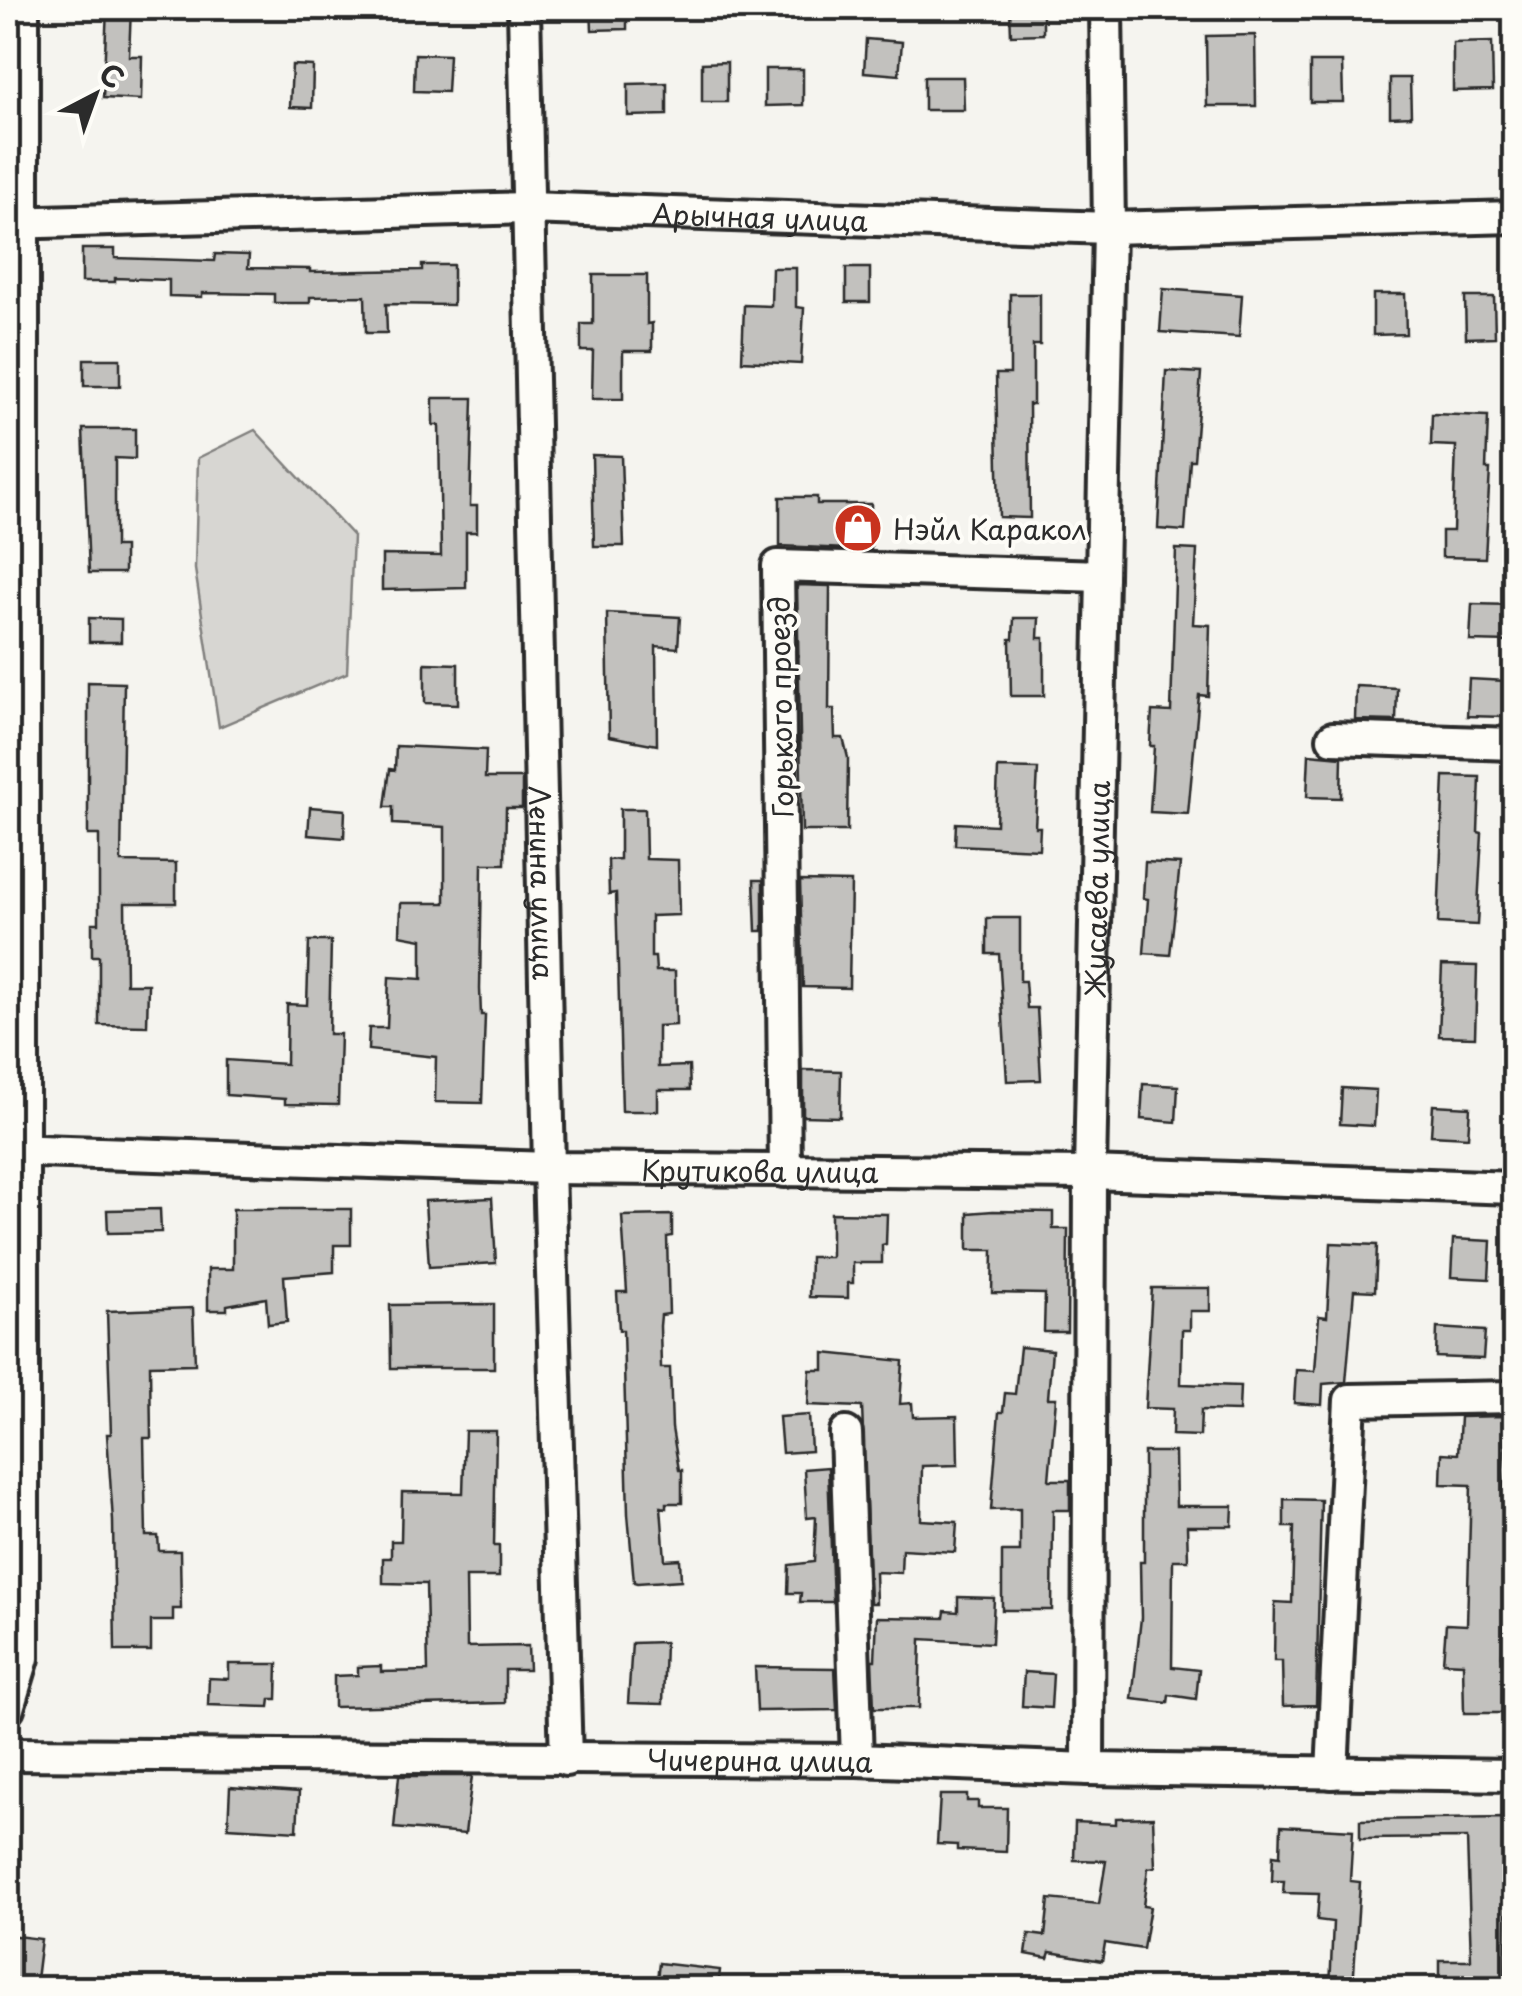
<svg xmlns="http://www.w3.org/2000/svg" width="1522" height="1996" viewBox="0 0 1522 1996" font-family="'Playpen Sans',sans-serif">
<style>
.green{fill:#d7d6d2;stroke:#81807e;stroke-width:2.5}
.building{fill:#c2c1be;stroke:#2b2b2b;stroke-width:2.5}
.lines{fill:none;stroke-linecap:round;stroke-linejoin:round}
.minor-casing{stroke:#2b2b2b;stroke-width:38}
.minor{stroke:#fdfcf7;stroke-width:30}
.labels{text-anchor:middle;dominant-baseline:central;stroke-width:8;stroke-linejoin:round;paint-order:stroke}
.street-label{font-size:28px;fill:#2b2b2b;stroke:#fdfcf7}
.poi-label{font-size:28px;fill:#2b2b2b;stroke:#fdfcf7;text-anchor:start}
</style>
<rect width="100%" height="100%" fill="#f5f4ef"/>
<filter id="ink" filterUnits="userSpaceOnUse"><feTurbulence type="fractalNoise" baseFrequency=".01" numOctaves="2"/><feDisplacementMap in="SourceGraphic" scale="20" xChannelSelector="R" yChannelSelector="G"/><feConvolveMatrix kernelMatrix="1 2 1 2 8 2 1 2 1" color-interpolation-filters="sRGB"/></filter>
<g filter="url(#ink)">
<path class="green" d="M255,430l98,106 -6,137 -128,54 -24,-158 3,-111z"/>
<path class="building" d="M107,8h24l-2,48h13l-1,44 -38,-2z
M591,8h36v21l-35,1z
M1010,8h33v26l-32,1z
M1255,35l1,71h-49l-1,-70z
M866,39l36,3 -3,33 -35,-3z
M1492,42l1,48 -40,1v-48z
M415,54l34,1 -2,37 -33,-1z
M727,62v40h-25v-39z
M1310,62h32l1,40h-33z
M292,65l21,1 -1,42 -22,-1z
M765,69h38v36l-38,1z
M924,77h39l1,33h-40z
M1390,78h20l1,38 -21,1z
M667,83v32l-39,1v-32z
M82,249h33v9l99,3 1,-7 34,1 -1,13 62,1v3l112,-2v-5h31v40l-67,-1 1,29h-21l-1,-37 -55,1v6h-36v-9l-72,-1v4l-33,-1v-16l-54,-2v4h-33z
M772,268h24v39l8,1 -3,56 -59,-3 2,-56 27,1z
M846,268h24v34h-24z
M593,275h54v49l5,-1v28h-29v48h-31l1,-48h-12v-27h12z
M1163,289l79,6 -3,42 -79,-5z
M1010,294h30v51h-7v59h-4l1,114 -31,-1 -3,-143h14z
M1373,294h32l1,40 -33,1z
M1465,297h29l1,40 -29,1z
M84,359h36v27h-36z
M1166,371l35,2 -7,87h-4l-5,71 -27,-2z
M433,398h40l-3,108h7v26h-11v56l-84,2v-35l59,1 -2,-131h-6z
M1432,414l56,2 -2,53h4l-5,89 -43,-1v-26h11l3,-85 -25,-1z
M83,429h52v30l-20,-1v89h9v26h-35z
M592,455l29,1 3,90h-30z
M780,497h37v7h54v46l-91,-4z
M1176,549l21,1 -4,74 17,1 -2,71 -9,-1 -11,119 -38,-2 4,-66h-4l2,-35 19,1z
M797,585l33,1 -1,123h5l1,29h8l5,20 -1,73h-45z
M1472,604l39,1 -1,37 -40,-1z
M607,613l73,4 -2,31 -22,-2 1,99 -48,-9z
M89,618l32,1v23h-32z
M1014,618h25l-1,20h6v58h-33l-1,-57h3z
M425,663l33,1v40l-33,-1z
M1469,679l37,2 -1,36 -38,-1z
M88,682l36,1 -3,179 55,1v40h-51l1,81h22l-1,42 -48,-1v-69h-7v-33h7v-88h-11z
M1356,686l41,2 -1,33 -41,-1z
M396,746l90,4 -1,28h37v30h-16l-1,56h-23l-2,125 1,26h4l-3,88 -47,-1 1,-45 -68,-7 1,-22h18l2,-51 33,2v-40l-22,-4 1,-32h44v-76l-52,-3v-17h-8l5,-38 5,1z
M1309,754l33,3 -1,41 -34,-1z
M998,768l40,1 -3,58h5l-1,22 -84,-4 1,-22 40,2z
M1444,776l36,1 -2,55 4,1 -5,92 -39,-2z
M310,807l35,3 -1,28 -36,-3z
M620,809h25l1,50 32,1 1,55 -28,1v41h4l1,14h19l1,54 -18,1v41l31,-1 1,24h-32v21h-36l-6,-218 -7,1 -1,-34 12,-1z
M1145,862l35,2 -10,91 -26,-2 4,-54 -5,-1z
M754,880h9v51h-7z
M800,881l51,1 -2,106 -46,-1z
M987,918h33v63h5l2,27h10l4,72 -34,1 -8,-127h-12z
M309,941h22l-2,93h11l-2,71 -53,-1v-5l-59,-4v-35l60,4 1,-60 20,1z
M1442,965l35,1 -2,71 -36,-1z
M803,1070l38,1 -1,46 -37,-1z
M1143,1084l35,2 -2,36 -35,-3z
M1342,1088l34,2 -2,36 -34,-2z
M1433,1105l37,2 -2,30 -37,-2z
M492,1198l4,65 -67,4 -4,-66z
M160,1209l1,23 -53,1 -1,-23z
M233,1209h118v36h-17v27l-50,4 3,46 -19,2 -2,-26 -39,7v5h-19v-41h25z
M993,1211l60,1v17h15l-1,103h-23l1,-38 -53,-1 1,-43h-25v-37z
M831,1213l56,1 -1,30 -4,1v18h-29v20h-5v15l-39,-1 1,-40h21z
M672,1215v21l-5,1 2,77 -8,1 -1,11 1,42h9l2,60 7,42h3v33h-16v5l-5,-1 4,53 15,-1 1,21 -44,3 -3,-1 -6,-68 -5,-184h-4l-2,-38h10l-5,-76z
M1453,1239l38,2 -2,38 -38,-2z
M1331,1243l46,2 -2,46 -21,-1 -8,92 -23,2 -1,21 -28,-2 2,-33 19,1 4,-55 8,1z
M1152,1288h58v23h-20v19h-8l-1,54 59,2 -1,25 -38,-1 -1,26 -28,-1 1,-26 -28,-1z
M494,1304v64h-103l-1,-63z
M193,1308l2,56 -45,1 1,73h-7l2,98h12l1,15h21l1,58h-8v12h-22v30h-36l-2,-130 -6,-87h4l-4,-123z
M1437,1328l48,3 -2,28 -47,-2z
M1020,1347l32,3 -4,48h8l-7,82h21v30h-17l-1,100h-50v-58h18v-43l-29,1 8,-98h4l2,-19 10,1z
M824,1353l79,8 -3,43 12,-1 1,14 44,-1 1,49 -36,1 -1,54 36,2 -2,30 -53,-3 -1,24 -26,-1 1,31h-6l-8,-196 -54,-2 2,-35h14z
M809,1415l2,36 -29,2 -3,-36z
M1506,1416l-3,54 4,81 -5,105h4v57h-42l-1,-50 -20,-1 3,-38 21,1 4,-140 -30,-1 1,-31 16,1 2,-37z
M465,1431h31l-2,115h5v31h-33l1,70 61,-1 1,24h-24v33l-171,4v-31l24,-1v-8l23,-1v6l47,-1 -2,-87 -43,-1v-25h8v-17h10l1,-49 61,1z
M1144,1452h31l1,54h57l-1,20h-45l1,34h-15l-1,107 27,3 -3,29 -27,-4 -1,8 -36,-4 9,-81 -1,-56h4z
M828,1467l5,135h-33l1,-9h-13l1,-28 25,-3 2,-45 -9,1 -3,-49z
M1284,1499l37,1 -5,205 -33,1 -1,-45h-8l1,-59 17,1 2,-76h-10z
M958,1597l36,1 -2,45 -71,-4 -2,69h-45l-2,-48h3l2,-43 67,1 1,-7 13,1z
M665,1642l-2,62 -35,-1 4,-60z
M229,1664h49l-1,35h-7l-1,8 -61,-2 1,-27 20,1z
M755,1667l80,1 2,42 -80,1z
M1024,1672l29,2 -2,34 -29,-2z
M399,1776h73l-7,58 -71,-6z
M230,1787l69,5 -2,39 -69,-4z
M940,1795h27v6h11v7h29l-1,44 -49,-2v-5l-20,-1z
M1153,1817l2,50 -7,1 -5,38 7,1 -7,42 -38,-6 -3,18 -52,-9 -2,6 -22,-4 3,-20 16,2 4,-37 50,5 7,-43 -32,-1 1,-38 41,2v-6z
M1507,1818l-2,170h-65v-28h31l-4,-122 -107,1v-19z
M1281,1826l72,4 -3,51 10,1 -7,106h-23l3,-66 -16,-2 2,-26 -36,-1 1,-12h-12l1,-26 7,1z
M8,1935l33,4 -6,49h-27z
M659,1963l61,7 -2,18h-62z"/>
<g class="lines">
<g class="minor-casing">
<g id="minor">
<path id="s1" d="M524,8l25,1160 17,592"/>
<path id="s2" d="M8,223l519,-15 582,20 405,-11"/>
<path d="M1333,738l181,6"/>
<path id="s3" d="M8,1150l541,18 541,5 424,15"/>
<path d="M785,1171l-7,-605 324,10"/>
<path d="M846,1433l11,327"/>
<path d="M8,1708l15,-50v-1650"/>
<path id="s4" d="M8,1754l849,6 231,9 426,6"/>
<path id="s5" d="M1088,1769l2,-596 19,-945 -3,-220"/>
<path d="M1332,1773l18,-373 164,-3"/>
</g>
</g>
<use href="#minor" class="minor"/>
</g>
</g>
<defs>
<g id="shop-disc" transform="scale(2.5)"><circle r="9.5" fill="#c8321e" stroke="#fdfcf7"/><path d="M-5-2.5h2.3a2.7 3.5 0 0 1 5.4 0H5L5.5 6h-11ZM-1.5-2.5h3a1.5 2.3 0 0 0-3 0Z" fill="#fff"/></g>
</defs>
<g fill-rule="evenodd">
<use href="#shop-disc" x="858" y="528"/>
</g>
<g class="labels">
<g class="street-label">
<text stroke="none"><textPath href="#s2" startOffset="752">Арычная улица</textPath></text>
<text transform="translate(780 707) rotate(-91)">Горького проезд</text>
<text stroke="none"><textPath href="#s1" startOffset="875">Ленина улица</textPath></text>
<text stroke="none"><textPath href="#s5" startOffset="880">Жусаева улица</textPath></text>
<text stroke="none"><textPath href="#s3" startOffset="752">Крутикова улица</textPath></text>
<text stroke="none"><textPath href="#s4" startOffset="752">Чичерина улица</textPath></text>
</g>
<g class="poi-label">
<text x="893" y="528">Нэйл Каракол</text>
</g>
</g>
<rect width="1522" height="1996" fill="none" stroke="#fdfcf7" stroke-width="40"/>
<rect x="20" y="20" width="1482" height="1956" fill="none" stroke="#2b2b2b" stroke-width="4" filter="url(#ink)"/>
<g transform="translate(95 95) rotate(41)" stroke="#fdfcf7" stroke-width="8" paint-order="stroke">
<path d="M0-8L18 38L0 25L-18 38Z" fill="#2b2b2b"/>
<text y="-15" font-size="28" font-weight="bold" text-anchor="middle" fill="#2b2b2b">С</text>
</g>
</svg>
